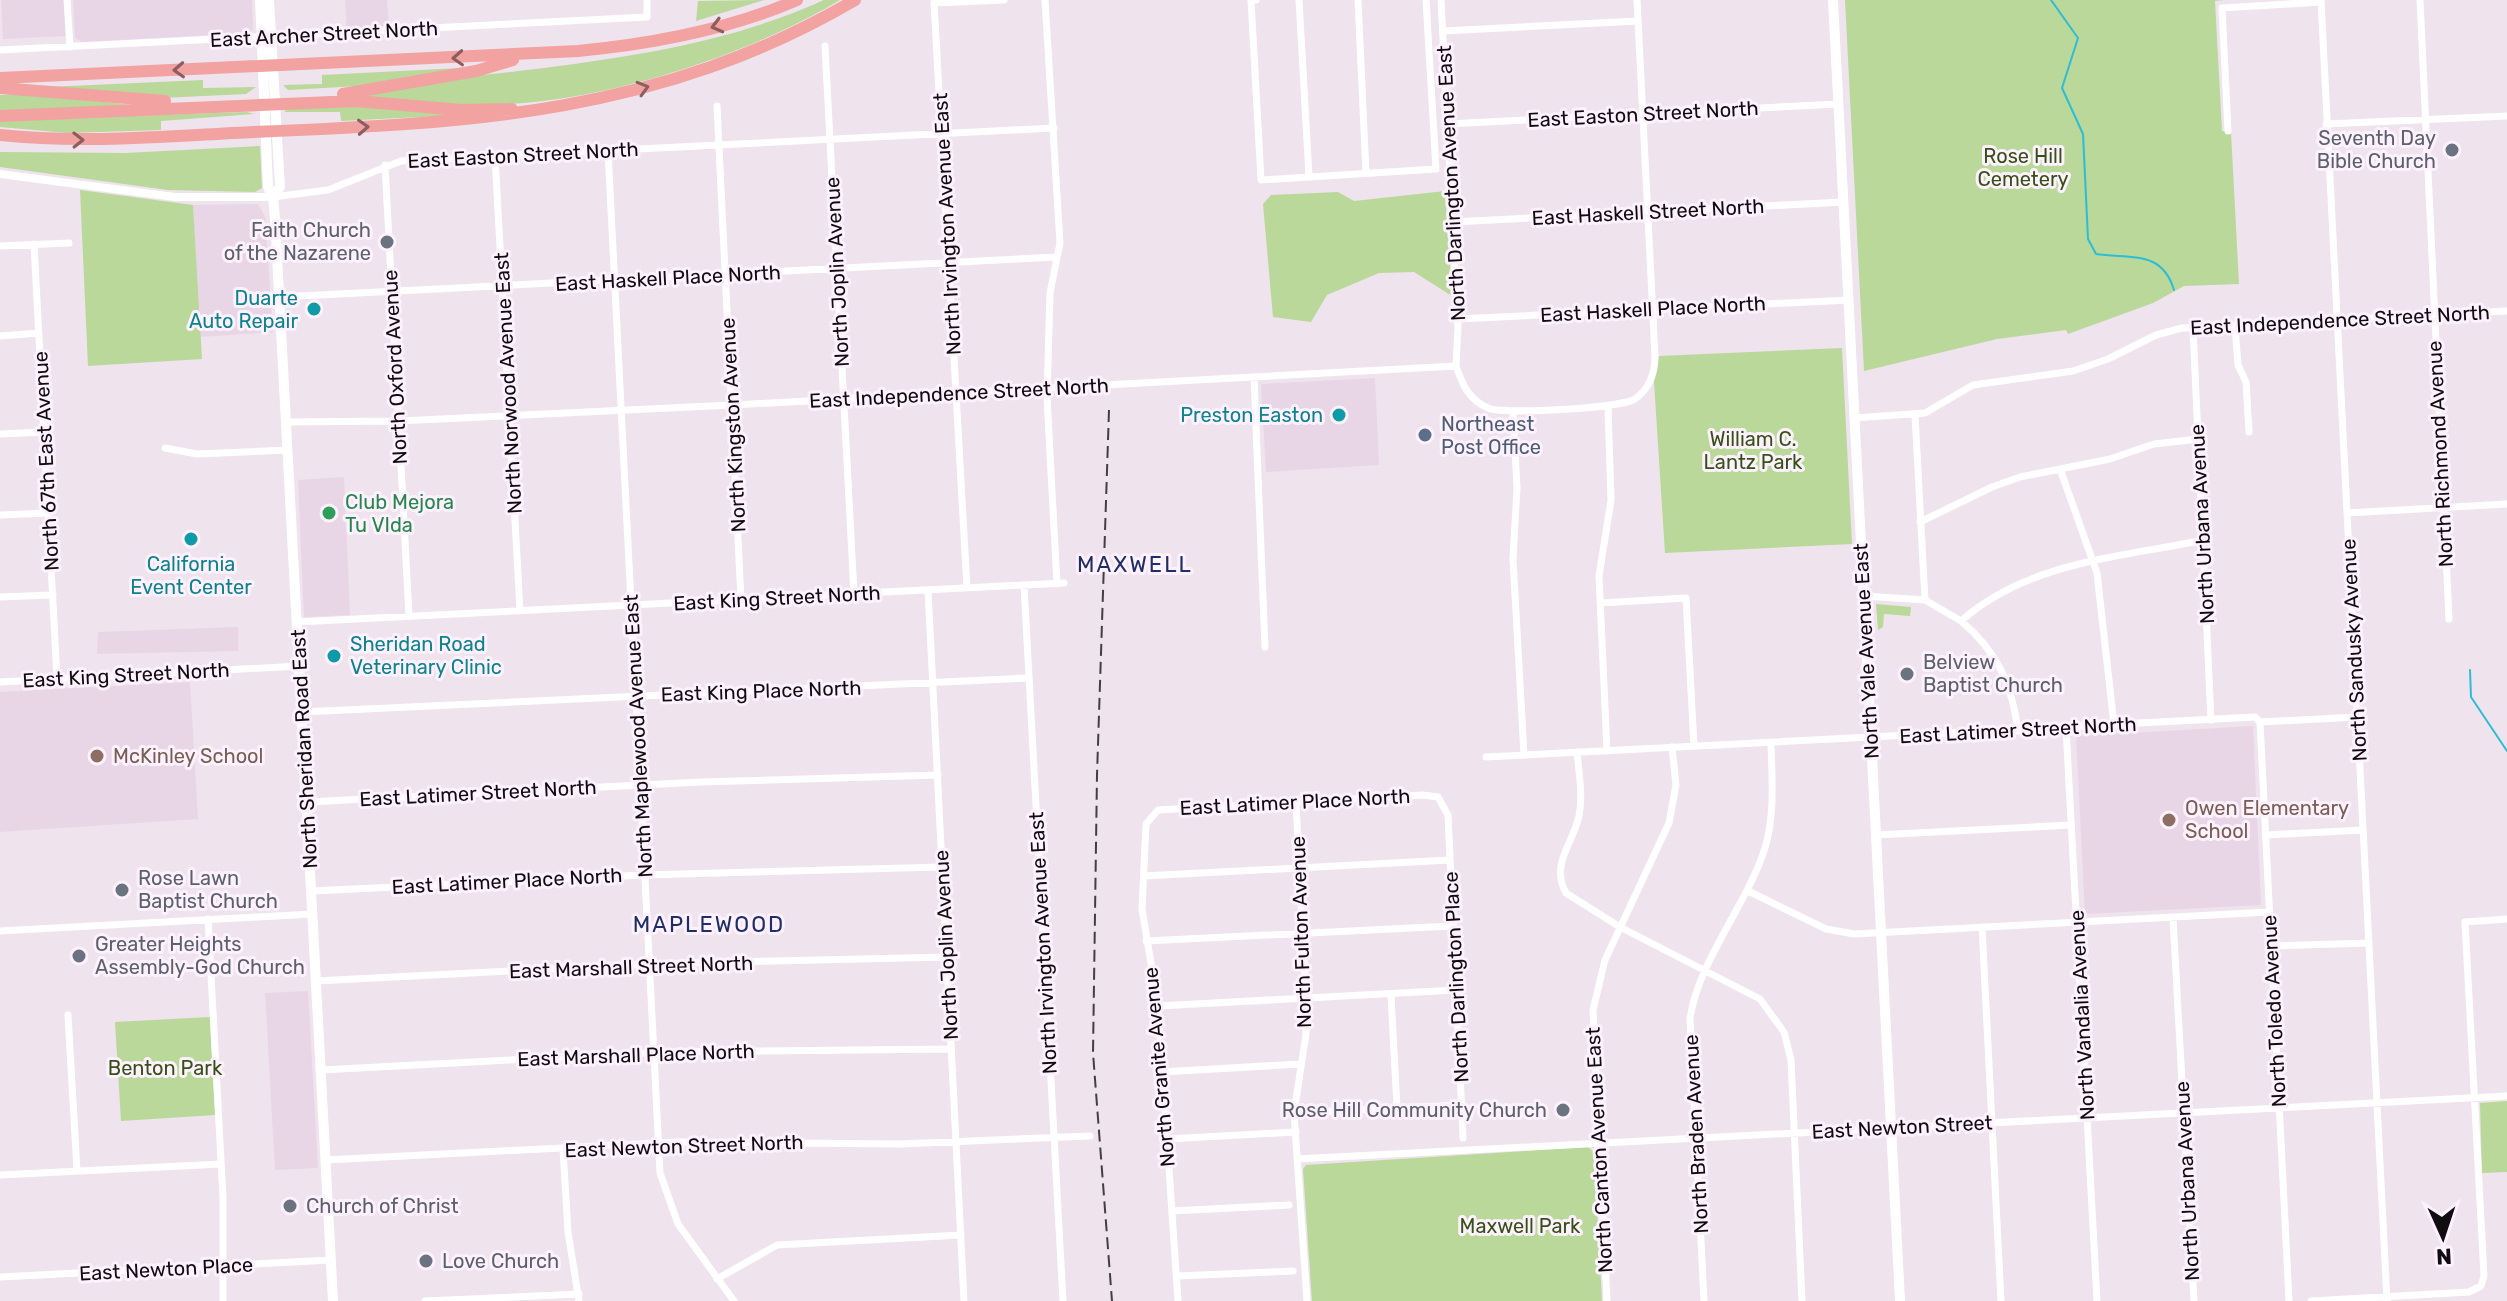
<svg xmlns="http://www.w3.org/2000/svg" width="2507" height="1301" viewBox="0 0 2507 1301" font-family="Rubik,sans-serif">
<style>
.built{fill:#e8d6e7}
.green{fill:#b9d89a}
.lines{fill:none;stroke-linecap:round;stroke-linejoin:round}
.stream{stroke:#2dbdd4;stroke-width:2}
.minor{stroke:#fff;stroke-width:7}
.tertiary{stroke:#fff;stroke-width:8}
.secondary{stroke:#fff;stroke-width:10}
.motorway{stroke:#f2a2a1;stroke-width:12}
.rail{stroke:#433e43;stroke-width:2;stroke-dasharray:12 6;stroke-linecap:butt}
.oneway{stroke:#8c5e60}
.worship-dot{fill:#6b7280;stroke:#fcf1fc;stroke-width:3}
.culture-dot{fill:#0f9aa8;stroke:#fcf1fc;stroke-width:3}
.service-dot{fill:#5c6f8a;stroke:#fcf1fc;stroke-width:3}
.leisure-dot{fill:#2e9e5b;stroke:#fcf1fc;stroke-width:3}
.education-dot{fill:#8d6e63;stroke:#fcf1fc;stroke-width:3}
.labels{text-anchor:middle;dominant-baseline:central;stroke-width:6;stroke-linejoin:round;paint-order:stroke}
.street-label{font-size:20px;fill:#100c10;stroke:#fcf1fc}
.worship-label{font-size:20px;fill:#5b616d;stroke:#fcf1fc;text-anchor:start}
.park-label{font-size:20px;fill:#375016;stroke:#fcf1fc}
.culture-label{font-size:20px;fill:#0d838f;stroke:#fcf1fc;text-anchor:end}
.service-label{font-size:20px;fill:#4e5e75;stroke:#fcf1fc;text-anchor:start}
.leisure-label{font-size:20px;fill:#27864d;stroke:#fcf1fc;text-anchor:start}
.education-label{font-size:20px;fill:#785e54;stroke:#fcf1fc;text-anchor:start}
.neighbourhood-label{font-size:22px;letter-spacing:2px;fill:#202e66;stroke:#fcf1fc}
</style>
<rect width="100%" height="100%" fill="#efe3ee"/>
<path class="built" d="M1,0h63l2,36 -63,3z
M73,0h179l1,29 -4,4 -167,9 -7,-4z
M345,0h42l2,26 -42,3z
M258,204l7,12 8,116 -73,5 -7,-132z
M1375,378l4,87 -113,7 -5,-88z
M344,477l6,138 -46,2 -6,-137z
M238,627v24l-141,3 1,-22z
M190,682l8,137 -198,13v-140z
M2253,726l8,179 -176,9 -9,-178z
M308,991l10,177 -43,2 -10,-177z"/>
<path class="green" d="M764,0l-68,21 2,-20z
M824,0h16c-95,57 -237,102 -348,105 -42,2 -86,-4 -128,-7 27,-16 127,-23 163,-28 103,-13 202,-27 297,-70z
M1845,0h378l-8,1 7,130 9,1 8,152 -55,2 -31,17 -85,31 -2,-4 -69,9 -133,32z
M460,68l-84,17 -88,5 -5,-5 39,-1v-9z
M203,80v8l53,-1 -10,7 -85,4 -114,-11z
M30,94l103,11 -133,8v-18z
M339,105l120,10 -118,6 -1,-9h-56l6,-5z
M247,112l7,2 -93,7v9l-94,3 -67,-6v-7z
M260,146l2,42 -7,4 -87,-2 -168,-23v-15l125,1z
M80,190l113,15 9,154 -114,7z
M1445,191l7,105 -38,-24 -35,1 -52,22 -16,27 -38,-5 -10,-113 8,-9 67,-3 16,9z
M1842,348l10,196 -187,9 -11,-171 5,-26z
M1876,604l35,3 -1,9 -26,-2 -1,13 -5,3z
M210,1017l5,98 -94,6 -6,-99z
M2507,1101v71l-25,1 -2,-70z
M1588,1147l6,5 8,149h-290l-9,-132 3,-4z"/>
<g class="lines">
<path class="stream" d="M2051,0l27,38 -16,50 21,46 5,105 8,15c36,5 66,-4 78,36
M2470,670l1,27 36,54"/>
<path class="minor" d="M67,0l3,47
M1045,0l15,243 -10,50 -3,104 10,187
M1256,0h-5l10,180 175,-11 -10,-169
M1299,0l10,176
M1358,0l8,173
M1441,0l17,327 -2,39
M2321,0l66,1301
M2420,0l29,619
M1443,31l195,-10
M825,46l29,548
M0,50l647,-33v-17
M717,106l24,494
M1448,124l391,-20
M2326,124l181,-8
M2228,131l-6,-123 99,-6
M608,151l52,1022 18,51 56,77
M495,156l25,455
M385,165l24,451
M273,197l55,-7 73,-29 653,-33
M1453,222l391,-20
M34,244l23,435
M0,246l69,-3
M280,297l776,-40
M1458,319l391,-19
M2235,326l3,39 8,17 3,50
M2193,328l18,392
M0,336l39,-3
M1456,366c6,18 13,34 32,42 16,7 133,0 147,-9 14,-10 20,-26 20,-43l-18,-356
M1254,378l11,269
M1513,411l4,77 -4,71 11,196
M1915,415l10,185
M1854,418l71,-5 48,-28 100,-14 35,-12 48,-24 26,-7 325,-17
M286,422l112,-1 334,-16 724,-39
M0,434l44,-2
M165,448l32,6 91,-4
M2060,469l37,104 17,152
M2347,513l160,-9
M0,515l49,-2
M1920,522l72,-35 28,-10 90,-18 44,-15 44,-5
M1024,585l39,716
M967,588l-33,-585 70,-3
M928,590l36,711
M1864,596l61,4 36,21c66,-59 160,-64 243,-81
M0,597l53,-2
M1600,603l86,-5 8,148
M1961,621c36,30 51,63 57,110
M297,622l767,-39
M0,682l299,-16
M302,712l726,-34
M2260,722l29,579
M2066,728l31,573
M1607,751l-8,-175 12,-76 -3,-94
M1577,752c2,21 6,44 2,64 -6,28 -29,48 -13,77l54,34 140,72 24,33 7,28 11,241
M1486,757l769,-40 5,5 97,-5
M307,802l394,-20 237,-7
M1296,802l10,196v36l-12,79 13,188
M1876,835l195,-10
M2266,835l97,-5
M1144,876l306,-16
M312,891l333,-16 297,-8
M1748,891l78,38 28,5 415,-22
M2173,918l21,383
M208,919l15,279v103
M1982,927l19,374
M0,931l313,-17
M1146,941l305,-15
M2271,946l98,-3
M316,981l333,-17 298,-7
M1391,996l6,111
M1158,1006l298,-16
M68,1015l9,156
M321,1070l340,-18 290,-3
M1162,1072l138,-8
M1294,1113l168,-8
M1167,1139l129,-7
M563,1149l5,83 11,69
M1297,1159l1210,-63
M326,1160l352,-18 222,2 190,-8
M0,1175l221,-11
M1172,1211l117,-6
M1177,1276l116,-5
M0,1277l331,-17
M717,1279l60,-34 184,-10
M425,1301l154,-7
M1178,1301l-20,-295 -16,-97 4,-85 12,-14 265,-15 15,2 10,18 15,323
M1607,1301l-14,-291 12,-50 64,-137 7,-38 -4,-38
M1704,1301l-14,-282c8,-58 57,-114 75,-171 10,-33 7,-70 6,-105
M2311,1301l158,-9 12,-6 3,-10 -19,-354 42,-3"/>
<path class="tertiary" d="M0,174l175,23h98"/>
<path class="secondary" d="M260,0l8,187 5,10 2,21 58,1083
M269,0l11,187 -7,10
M1833,0l67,1301"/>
<path class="motorway" d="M0,78l578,-27c74,-7 150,-21 219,-51
M0,88l165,13
M343,94l133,-23 37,-11
M0,116l356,-15 105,9 51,-1
M0,135c84,9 169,1 254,-3 218,-9 406,-18 601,-132"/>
<path class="rail" d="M1109,410l-12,365 -4,278 19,248"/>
</g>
<defs><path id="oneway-chevron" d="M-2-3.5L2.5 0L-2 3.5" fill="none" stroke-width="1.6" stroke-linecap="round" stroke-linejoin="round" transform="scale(2)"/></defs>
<g class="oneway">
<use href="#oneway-chevron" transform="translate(717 26) rotate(165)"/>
<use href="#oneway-chevron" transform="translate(458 58) rotate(177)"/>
<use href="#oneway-chevron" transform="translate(179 70) rotate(177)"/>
<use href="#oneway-chevron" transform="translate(643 88) rotate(-16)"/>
<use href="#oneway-chevron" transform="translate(363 127) rotate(-3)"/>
<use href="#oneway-chevron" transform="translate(78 140) rotate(-1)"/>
</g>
<g class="worship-dot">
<circle cx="2452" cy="150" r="8"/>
<circle cx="387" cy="242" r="8"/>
<circle cx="1907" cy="674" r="8"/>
<circle cx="122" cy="890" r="8"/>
<circle cx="79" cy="956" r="8"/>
<circle cx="1563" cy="1110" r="8"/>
<circle cx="290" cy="1206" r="8"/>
<circle cx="426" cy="1261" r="8"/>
</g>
<g class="culture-dot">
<circle cx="314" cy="309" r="8"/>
<circle cx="1339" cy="415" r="8"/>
<circle cx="191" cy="539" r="8"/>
<circle cx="334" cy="656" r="8"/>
</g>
<circle class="service-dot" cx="1425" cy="435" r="8"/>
<circle class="leisure-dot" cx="329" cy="513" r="8"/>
<g class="education-dot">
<circle cx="97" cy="756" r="8"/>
<circle cx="2169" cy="820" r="8"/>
</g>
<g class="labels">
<g class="street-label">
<text transform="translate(324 34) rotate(-3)">East Archer Street North</text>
<text transform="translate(1643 114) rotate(-3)">East Easton Street North</text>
<text transform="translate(523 155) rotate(-3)">East Easton Street North</text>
<text transform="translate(1451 183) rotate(-93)">North Darlington Avenue East</text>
<text transform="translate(1648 212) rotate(-3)">East Haskell Street North</text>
<text transform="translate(947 224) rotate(-93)">North Irvington Avenue East</text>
<text transform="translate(837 272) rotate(-93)">North Joplin Avenue</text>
<text transform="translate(668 278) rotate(-3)">East Haskell Place North</text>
<text transform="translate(1653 309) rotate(-3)">East Haskell Place North</text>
<text transform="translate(2340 320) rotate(-3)">East Independence Street North</text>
<text transform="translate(395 367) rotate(-93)">North Oxford Avenue</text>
<text transform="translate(508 383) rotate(-93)">North Norwood Avenue East</text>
<text transform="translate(959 393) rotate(-3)">East Independence Street North</text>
<text transform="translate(733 425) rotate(-93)">North Kingston Avenue</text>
<text transform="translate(2440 454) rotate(-93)">North Richmond Avenue</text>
<text transform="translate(46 461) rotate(-93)">North 67th East Avenue</text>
<text transform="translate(2202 524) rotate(-93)">North Urbana Avenue</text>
<text transform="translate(777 598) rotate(-3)">East King Street North</text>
<text transform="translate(2354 650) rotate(-93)">North Sandusky Avenue</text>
<text transform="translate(1866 651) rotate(-93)">North Yale Avenue East</text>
<text transform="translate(126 675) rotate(-3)">East King Street North</text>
<text transform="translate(761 691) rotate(-2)">East King Place North</text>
<text transform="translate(2018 730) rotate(-3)">East Latimer Street North</text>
<text transform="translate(638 736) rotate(-93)">North Maplewood Avenue East</text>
<text transform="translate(304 749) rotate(-93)">North Sheridan Road East</text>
<text transform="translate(478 793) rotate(-3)">East Latimer Street North</text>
<text transform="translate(1295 802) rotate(-3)">East Latimer Place North</text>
<text transform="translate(507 881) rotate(-3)">East Latimer Place North</text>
<text transform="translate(1301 932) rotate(-92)">North Fulton Avenue</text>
<text transform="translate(1043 943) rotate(-93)">North Irvington Avenue East</text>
<text transform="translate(946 945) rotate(-93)">North Joplin Avenue</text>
<text transform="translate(631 967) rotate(-2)">East Marshall Street North</text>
<text transform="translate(1456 977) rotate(-93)">North Darlington Place</text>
<text transform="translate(2274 1011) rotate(-93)">North Toledo Avenue</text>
<text transform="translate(2082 1015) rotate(-93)">North Vandalia Avenue</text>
<text transform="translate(636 1055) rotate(-2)">East Marshall Place North</text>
<text transform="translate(1159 1067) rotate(-95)">North Granite Avenue</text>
<text transform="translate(1902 1127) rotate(-3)">East Newton Street</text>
<text transform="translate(1696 1134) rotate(-93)">North Braden Avenue</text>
<text transform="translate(684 1146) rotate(-2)">East Newton Street North</text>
<text transform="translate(1599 1150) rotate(-93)">North Canton Avenue East</text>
<text transform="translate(2187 1181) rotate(-93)">North Urbana Avenue</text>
<text transform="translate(166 1269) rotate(-3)">East Newton Place</text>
</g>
<g class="worship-label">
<text x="2436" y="138" text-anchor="end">Seventh Day<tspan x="2436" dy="23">Bible Church</tspan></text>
<text x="371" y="230" text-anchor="end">Faith Church<tspan x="371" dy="23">of the Nazarene</tspan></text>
<text x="1923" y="662">Belview<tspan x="1923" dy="23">Baptist Church</tspan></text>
<text x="138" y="878">Rose Lawn<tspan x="138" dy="23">Baptist Church</tspan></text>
<text x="95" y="944">Greater Heights<tspan x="95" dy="23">Assembly-God Church</tspan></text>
<text x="1547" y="1110" text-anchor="end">Rose Hill Community Church</text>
<text x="306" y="1206">Church of Christ</text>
<text x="442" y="1261">Love Church</text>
</g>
<g class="park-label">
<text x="2023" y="156">Rose Hill<tspan x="2023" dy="23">Cemetery</tspan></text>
<text x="1753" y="439">William C.<tspan x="1753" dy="23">Lantz Park</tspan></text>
<text x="165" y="1068">Benton Park</text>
<text x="1520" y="1226">Maxwell Park</text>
</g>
<g class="culture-label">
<text x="298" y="298">Duarte<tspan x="298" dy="23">Auto Repair</tspan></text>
<text x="1323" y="415">Preston Easton</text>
<text x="191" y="564" text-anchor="middle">California<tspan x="191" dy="23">Event Center</tspan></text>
<text x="350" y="644" text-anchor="start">Sheridan Road<tspan x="350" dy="23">Veterinary Clinic</tspan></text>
</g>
<g class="service-label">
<text x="1441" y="424">Northeast<tspan x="1441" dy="23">Post Office</tspan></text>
</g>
<g class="leisure-label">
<text x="345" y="502">Club Mejora<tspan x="345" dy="23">Tu VIda</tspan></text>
</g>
<g class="education-label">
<text x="113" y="756">McKinley School</text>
<text x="2185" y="808">Owen Elementary<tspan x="2185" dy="23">School</tspan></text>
</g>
<g class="neighbourhood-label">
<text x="1135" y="564">MAXWELL</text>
<text x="709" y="924">MAPLEWOOD</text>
</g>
</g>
<g transform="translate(2443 1237) rotate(177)" stroke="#fcf1fc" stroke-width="6" paint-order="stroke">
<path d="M0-6L14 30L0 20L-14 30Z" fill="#100c10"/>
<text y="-12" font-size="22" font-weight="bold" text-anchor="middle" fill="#100c10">N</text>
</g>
</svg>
